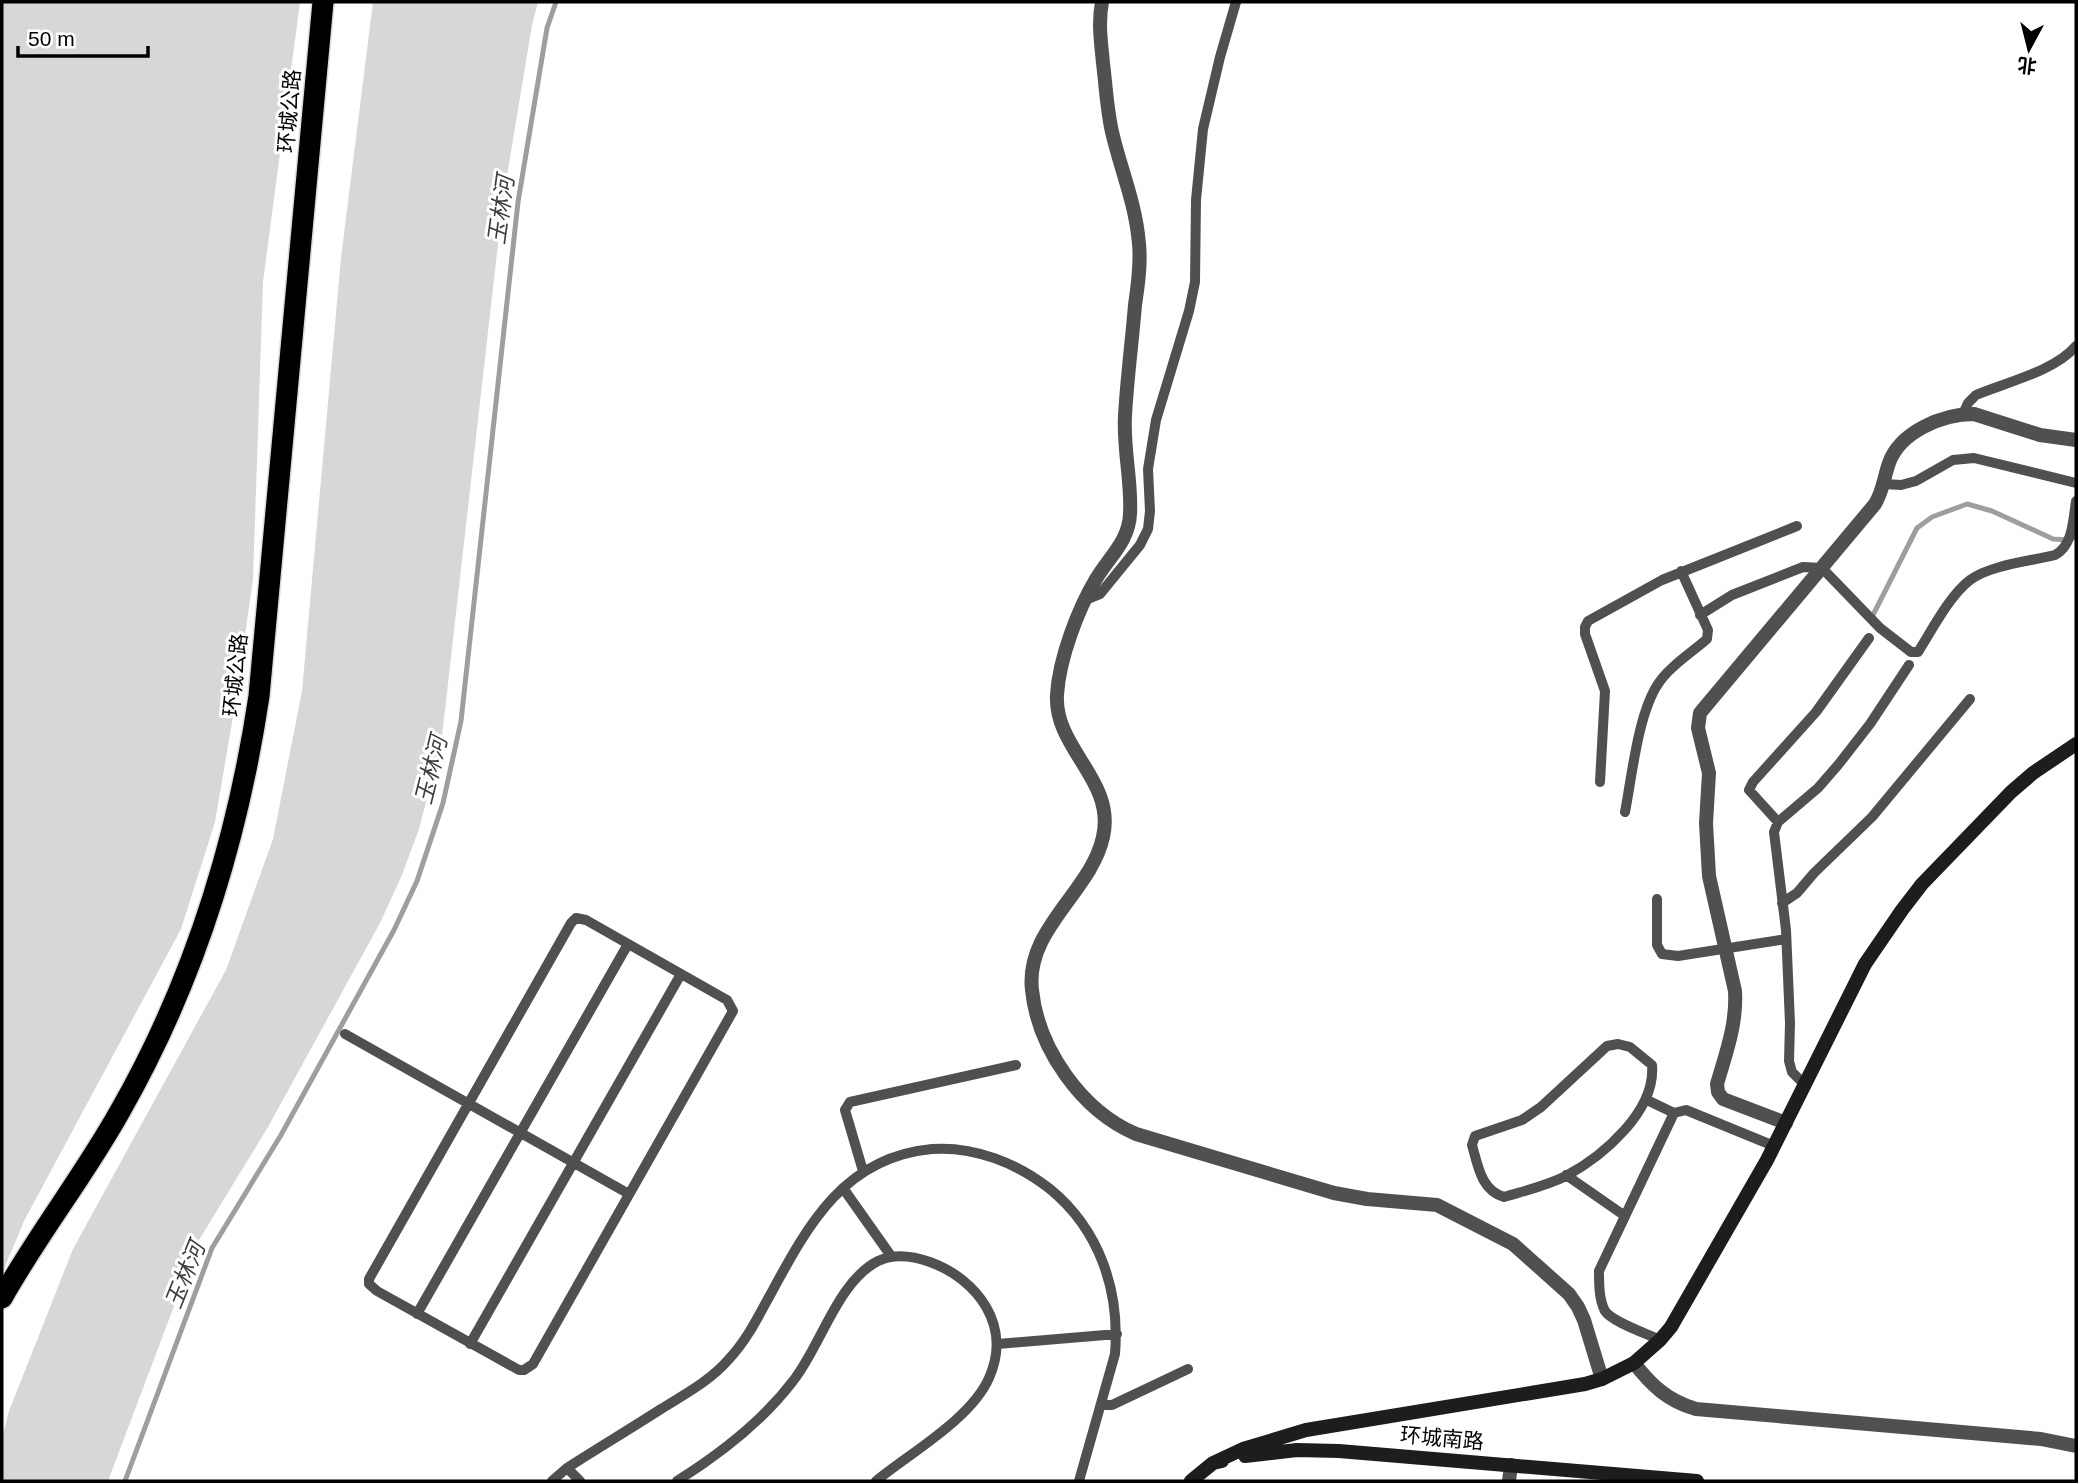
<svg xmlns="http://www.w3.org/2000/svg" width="2078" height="1483" viewBox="0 0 2078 1483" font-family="Helvetica,'Noto Sans SC',sans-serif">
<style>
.green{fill:#d7d7d7}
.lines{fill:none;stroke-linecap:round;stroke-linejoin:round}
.stream{stroke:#9e9e9e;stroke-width:5}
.highway-casing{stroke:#dbdbdb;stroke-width:24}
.lane{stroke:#505050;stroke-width:10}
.street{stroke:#505050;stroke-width:14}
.secondary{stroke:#1d1d1d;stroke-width:14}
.highway{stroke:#000;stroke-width:21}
.labels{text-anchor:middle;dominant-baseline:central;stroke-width:6;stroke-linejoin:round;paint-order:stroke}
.street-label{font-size:21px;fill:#000;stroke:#fff}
.water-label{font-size:23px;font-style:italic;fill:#3f3f3f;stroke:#fff}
</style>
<rect width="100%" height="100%" fill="#fff"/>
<path class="green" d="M2,2h298l-37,280 -10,297 -17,120 -21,123 -34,107 -157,292 -22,53z
M373,2h165l-6,23 -29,175 -62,545 -22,84 -17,46 -22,48 -112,204 -69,113 -91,241h-106v-43l7,-27 64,-162 153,-279 47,-131 29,-148 39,-433z"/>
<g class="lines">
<path class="stream" d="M1873,615l44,-87 15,-11 35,-13 25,7 61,28 16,1 7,-3
M125,1481l87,-233 69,-113 113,-205 23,-49 26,-78 18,-82 57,-519 29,-174 9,-26"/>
<g class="highway-casing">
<path id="highway" d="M2,1298c36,-64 81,-121 117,-185 74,-129 118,-270 140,-417l64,-694"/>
</g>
<path class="lane" d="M1963,414l5,-11 8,-8c31,-13 79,-24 100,-49
M1884,484l17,1 15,-4 37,-21 21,-2 102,25
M1085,600l15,-6 40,-49 8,-16 2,-18 -2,-42 8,-49 33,-109 6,-29 1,-82 7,-71 17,-72 16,-55
M1700,615l32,-20 71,-28 19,1 58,60 31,24h7c14,-22 32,-57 52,-72 20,-15 61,-19 85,-25 18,-9 18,-35 21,-54
M1600,782l5,-91 -20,-57v-7l3,-6 74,-41 135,-54
M1625,812c7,-36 13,-98 33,-128 11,-17 33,-31 49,-45l1,-9 -27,-59
M1778,822l-29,-32 4,-8 63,-70 53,-74
M1657,899v46l5,9 16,2 108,-17
M1782,903l15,-10 17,-20 58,-56 98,-118
M576,918l10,2 141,80 6,11 -200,353 -9,6h-5l-142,-79 -8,-7v-5l202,-356z
M345,1034l284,160
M1618,1044l12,3 22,18c4,46 -49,91 -86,111 -20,10 -42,15 -62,21 -23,-7 -26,-31 -32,-52l3,-9 47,-16 19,-13 66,-61z
M1805,1085l-13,-13 -3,-11 1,-38 -4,-93 -12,-98 4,-10 40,-34 20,-23 32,-41 39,-59
M1647,1100l27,13
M863,1171l-18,-61 5,-8 166,-37
M1566,1175l59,41
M843,1188l48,68
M417,1314l211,-370
M1660,1340c-12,-6 -48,-18 -55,-29 -6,-11 -6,-27 -6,-40l75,-158 12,-3 88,36
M470,1344l211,-370
M998,1344l119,-10
M1101,1405h11l76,-36
M567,1468l13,13
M552,1481l15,-13c31,-20 63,-39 94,-59 24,-15 49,-28 68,-50 17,-18 28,-40 40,-62 38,-70 74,-140 163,-148 42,-3 85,14 118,40 50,41 70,102 65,165l-36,127
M677,1481c43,-27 85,-59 116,-100 28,-35 44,-99 85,-120 17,-8 35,-5 52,1 49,18 82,65 59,116 -18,41 -79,75 -113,103"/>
<path class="street" d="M1102,2c-4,21 -1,40 1,61 3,24 4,50 10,73 9,37 23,69 26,108 2,20 -1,41 -4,61 -3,37 -8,74 -10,111 -2,33 7,66 5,98 -1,27 -21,43 -34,65 -18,30 -37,80 -39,116 -3,54 59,85 46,142 -12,55 -78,92 -71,153 6,59 50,121 104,144l198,59 33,6 70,6 76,39 56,50 9,13 6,13 18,59
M1786,1123l-63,-24 -5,-7 -1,-8c9,-31 20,-60 18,-93l-26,-115 -3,-53 3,-50 -11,-45 2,-15 175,-209c8,-13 9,-27 14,-41 11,-31 53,-49 85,-49l66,21 36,5
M1634,1363c18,23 34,38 62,46l345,30 35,7
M1509,1481l2,-16"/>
<path class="secondary" d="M1245,1456l52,-6 42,1 358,30
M1213,1463l30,-14 63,-19 279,-46 17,-5 32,-16 26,-23 11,-13 96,-167 98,-196 37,-54 20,-26 89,-92 22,-19 43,-29
M1191,1481l22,-18 9,-2"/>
<use href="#highway" class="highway"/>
</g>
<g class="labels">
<g class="street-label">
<text transform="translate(289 111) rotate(-85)">环城公路</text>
<text transform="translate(235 675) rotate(-84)">环城公路</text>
<text transform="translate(1442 1438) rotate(5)">环城南路</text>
</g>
<g class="water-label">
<text transform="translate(501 210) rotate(-82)">玉林河</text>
<text transform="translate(431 770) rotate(-76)">玉林河</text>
<text transform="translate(185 1275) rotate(-68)">玉林河</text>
</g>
</g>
<rect width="2078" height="1483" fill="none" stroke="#000000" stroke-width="7"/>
<g transform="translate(2029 49) rotate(187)" stroke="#ffffff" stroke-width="5" paint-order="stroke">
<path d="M0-5L12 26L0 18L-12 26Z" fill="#000000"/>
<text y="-10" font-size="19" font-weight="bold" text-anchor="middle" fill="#000000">北</text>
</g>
<path d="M18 46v10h130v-10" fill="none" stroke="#000000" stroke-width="3.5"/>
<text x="28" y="46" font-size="21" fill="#000000" stroke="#ffffff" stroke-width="5" paint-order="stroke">50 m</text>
</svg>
